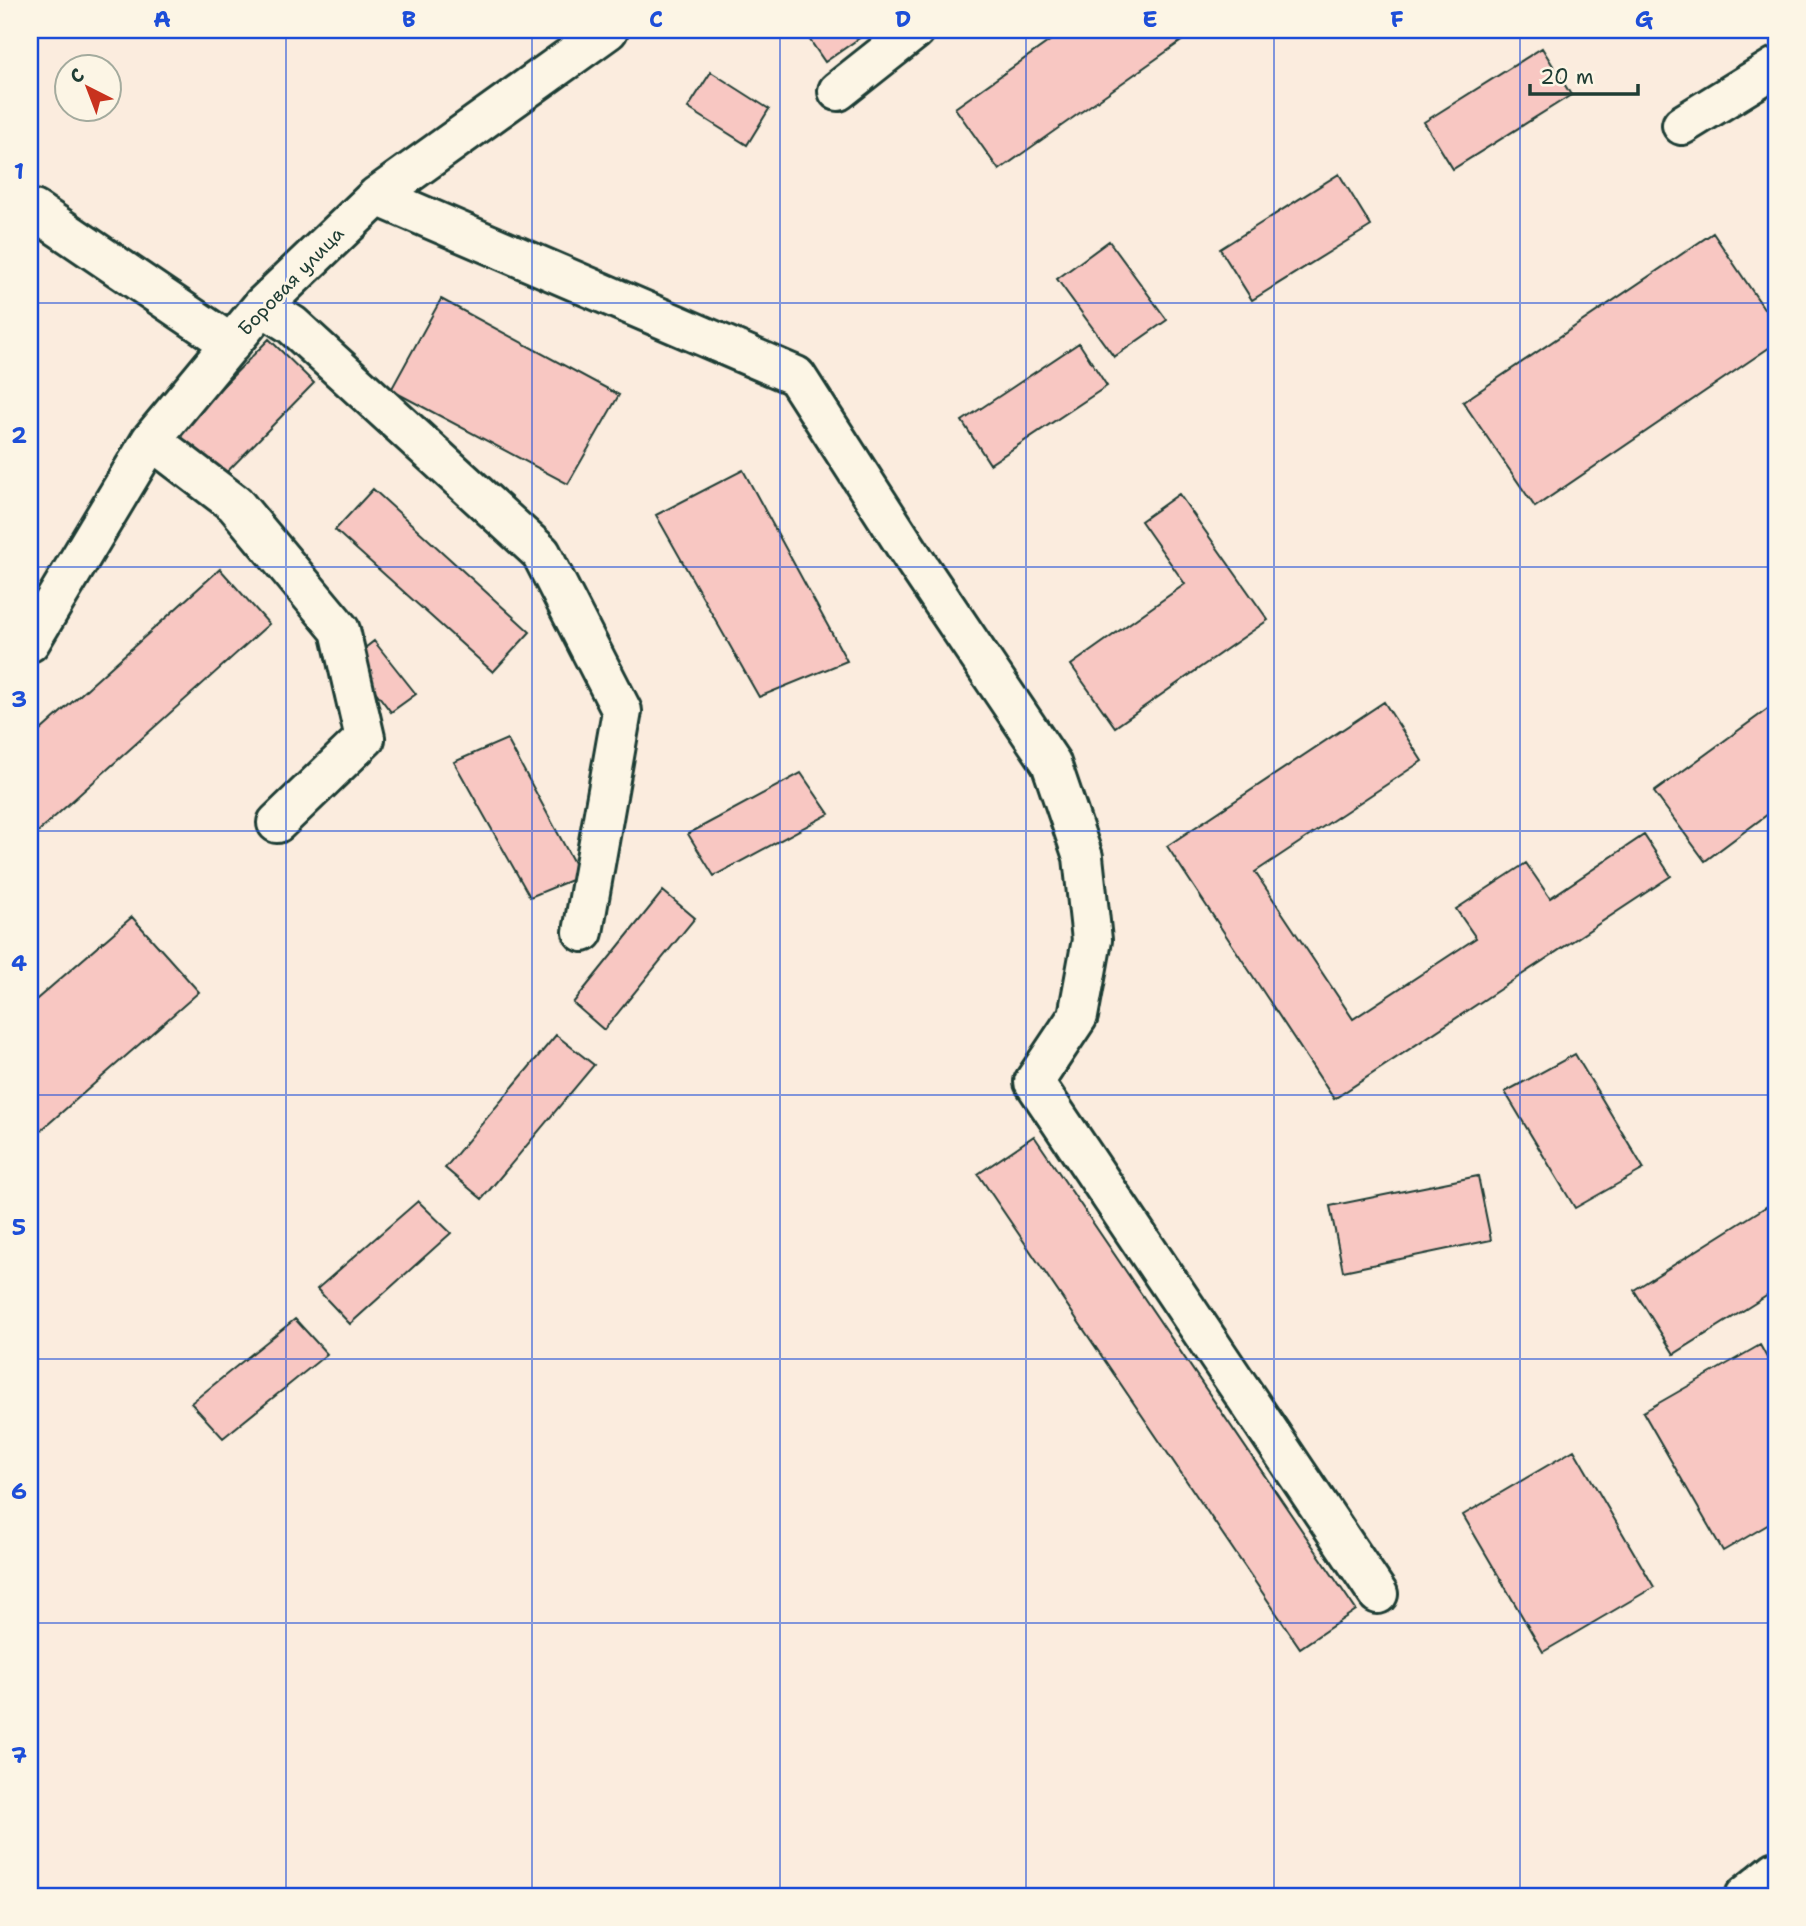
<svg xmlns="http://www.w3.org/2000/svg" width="1806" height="1926" viewBox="0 0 1806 1926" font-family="'Shantell Sans',sans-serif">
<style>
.building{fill:#f8c7c2;stroke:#1f3d34;stroke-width:2}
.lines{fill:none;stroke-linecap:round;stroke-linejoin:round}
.minor-casing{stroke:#1f3d34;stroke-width:44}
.major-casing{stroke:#1f3d34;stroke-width:44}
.minor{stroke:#fcf5e5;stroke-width:38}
.major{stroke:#fcf5e5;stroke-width:38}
.grid{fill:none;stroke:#1d4ed8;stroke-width:2;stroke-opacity:0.55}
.labels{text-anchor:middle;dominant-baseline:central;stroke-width:6;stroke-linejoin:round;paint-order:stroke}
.street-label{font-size:19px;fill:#1f3d34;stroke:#fcf5e5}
.neatline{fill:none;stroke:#1d4ed8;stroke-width:2.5}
.grid-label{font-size:23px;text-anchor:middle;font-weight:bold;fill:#1d4ed8}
</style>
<rect width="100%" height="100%" fill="#fbecde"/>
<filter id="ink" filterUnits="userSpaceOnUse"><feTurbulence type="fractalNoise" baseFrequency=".0143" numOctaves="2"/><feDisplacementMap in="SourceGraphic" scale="14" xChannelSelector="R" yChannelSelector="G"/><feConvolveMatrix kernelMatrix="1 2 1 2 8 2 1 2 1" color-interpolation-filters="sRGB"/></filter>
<g filter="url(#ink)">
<path class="building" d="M803,30h68l-46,32z
M1065,30h132l-198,140 -44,-62z
M1542,48l29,47 -118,74 -29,-47z
M711,72l58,37 -22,36 -59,-37z
M1339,174l32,52 -119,74 -32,-51z
M1713,233l63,93v17l-241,164 -72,-105z
M1109,241l58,79 -53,37 -57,-78z
M441,299l178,96 -51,89 -177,-94z
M269,339l45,44 -94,96 -45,-44z
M1079,343l28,43 -117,78 -28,-43z
M743,470l104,191 -88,36 -103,-182z
M373,489l157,143 -37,40 -158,-142z
M1179,494l89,126 -153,107 -44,-62 114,-81 -44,-63z
M220,569l49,55 -239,215v-99z
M374,641l42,53 -25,18 -40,-53z
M1384,702l38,59 -167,111 98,147 123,-81 -20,-29 70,-46 24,35 94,-63 27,41 -337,223 -167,-253z
M1776,703v105l-71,53 -51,-69z
M507,739l74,137 -51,21 -76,-135z
M801,773l28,41 -115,62 -26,-42z
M663,891l32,27 -91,112 -31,-27z
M132,917l67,75 -169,148v-135z
M556,1035l38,30 -112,134 -37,-31z
M1575,1054l69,115 -69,39 -70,-116z
M1034,1136l322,474 -56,38 -322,-474z
M1478,1176l13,64 -148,31 -13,-65z
M418,1201l33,32 -101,91 -33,-35z
M1772,1203l4,6v81l-102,64 -40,-64z
M295,1319l32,35 -104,84 -32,-35z
M1760,1345l16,29v146l-53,31 -80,-139z
M1574,1450l80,137 -111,65 -80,-137z"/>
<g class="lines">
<g class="minor-casing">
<path id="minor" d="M838,91l77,-61
M1682,125l94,-58
M377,196l419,180 119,185 136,202 32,94 9,83 -14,76 -44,66 344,512
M34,210l197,134
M262,306l30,19 249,228 81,158 -39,221
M151,440l84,64 105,126 25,108 -88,85
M30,642l121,-202 111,-134 115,-110 231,-166"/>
</g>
<g class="major-casing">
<path id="major" d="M1745,1896l31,-25"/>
</g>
<use href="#minor" class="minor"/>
<use href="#major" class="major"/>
</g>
</g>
<path class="grid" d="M286,30v1866M532,30v1866M780,30v1866M1026,30v1866M1274,30v1866M1520,30v1866M30,303h1746M30,567h1746M30,831h1746M30,1095h1746M30,1359h1746M30,1623h1746"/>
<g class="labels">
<g class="street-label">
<text transform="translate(291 281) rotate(-46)">Боровая улица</text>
</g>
</g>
<rect width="1806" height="1926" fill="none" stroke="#fcf5e5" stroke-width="77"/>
<g transform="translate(88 88) rotate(318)"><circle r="33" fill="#fcf5e5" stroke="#a4ab9e" stroke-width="2"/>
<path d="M0-5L12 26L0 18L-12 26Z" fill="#c8321e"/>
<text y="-10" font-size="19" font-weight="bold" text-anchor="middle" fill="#1f3d34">С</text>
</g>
<path d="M1530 84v10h108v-10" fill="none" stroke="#1f3d34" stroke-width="3.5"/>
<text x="1540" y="84" font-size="21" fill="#1f3d34" stroke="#fcf5e5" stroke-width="5" paint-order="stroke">20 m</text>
<rect x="38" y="38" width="1730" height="1850" class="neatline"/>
<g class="grid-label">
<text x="162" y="27">A</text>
<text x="409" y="27">B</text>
<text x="656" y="27">C</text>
<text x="903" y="27">D</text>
<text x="1150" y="27">E</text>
<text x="1397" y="27">F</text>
<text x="1644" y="27">G</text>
<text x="19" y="179">1</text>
<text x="19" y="443">2</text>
<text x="19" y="707">3</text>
<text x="19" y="971">4</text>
<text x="19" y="1235">5</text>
<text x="19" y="1499">6</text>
<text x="19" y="1763">7</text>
</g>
</svg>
